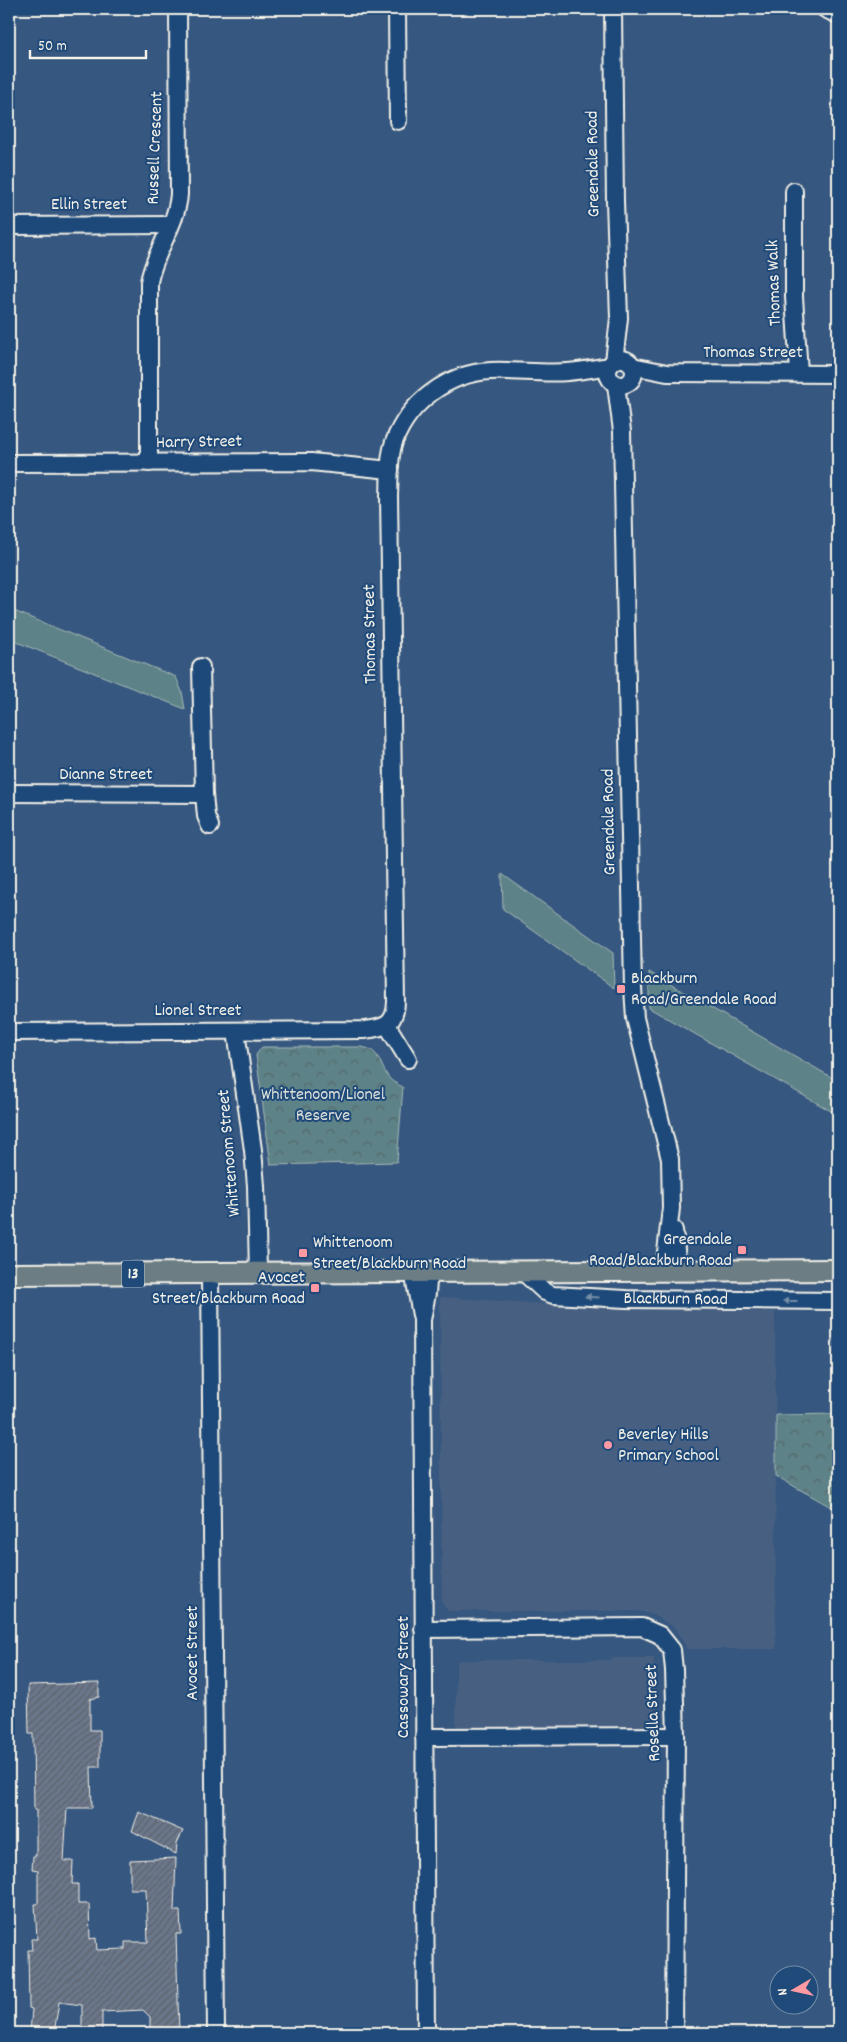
<svg xmlns="http://www.w3.org/2000/svg" width="847" height="2042" viewBox="0 0 847 2042" font-family="Dekko,sans-serif">
<style>
.built{fill:#466082}
.green{fill:#5d8287;stroke:#a8bab8}
.park{fill:url(#park-crowns);stroke:#a8bab8}
.building{fill:url(#building-hatch);stroke:#f4f1e8}
.lines{fill:none;stroke-linecap:round;stroke-linejoin:round}
.minor-casing{stroke:#f4f1e8;stroke-width:20}
.major-casing{stroke:#f4f1e8;stroke-width:24}
.minor{stroke:#1f4a7a;stroke-width:16}
.major{stroke:#6c7e84;stroke-width:20}
.oneway{fill:#748da6}
.poi-dot{fill:#ff9aa2;stroke:#1f4a7a;stroke-width:2}
.labels{text-anchor:middle;dominant-baseline:central;stroke-width:4;stroke-linejoin:round;paint-order:stroke}
.shield{fill:#1f4a7a;stroke:#b4bfc7;stroke-width:1}
.shield-label{font-size:16px;font-weight:bold;fill:#f4f1e8}
.street-label{font-size:18px;fill:#f4f1e8;stroke:#1f4a7a}
.poi-label{font-size:18px;fill:#f4f1e8;stroke:#1f4a7a;text-anchor:start}
.park-label{font-size:18px;fill:#dde0d9;stroke:#1f4a7a}
</style>
<defs>
<pattern id="park-crowns" width="20" height="18" patternUnits="userSpaceOnUse" patternTransform="scale(1.25)"><rect width="20" height="18" fill="#5d8287"/><path d="M2 6a3 3 0 1 1 6 0M12 15a3 3 0 1 1 6 0" fill="none" stroke="#54686a"/></pattern>
<pattern id="building-hatch" width="6" height="6" patternUnits="userSpaceOnUse" patternTransform="scale(1.25)"><rect width="6" height="6" fill="#6b768a"/><path d="M-1 1l2-2M0 6l6-6M5 7l2-2" fill="none" stroke="#5c616b"/></pattern>
</defs>
<rect width="100%" height="100%" fill="#36577f"/>
<filter id="ink" filterUnits="userSpaceOnUse"><feTurbulence type="fractalNoise" baseFrequency=".02" numOctaves="2"/><feDisplacementMap in="SourceGraphic" scale="10" xChannelSelector="R" yChannelSelector="G"/><feConvolveMatrix kernelMatrix="1 2 1 2 8 2 1 2 1" color-interpolation-filters="sRGB"/></filter>
<g filter="url(#ink)">
<path class="built" d="M440,1297l90,6 245,9 1,337h-89l-10,-19 -5,-4 -19,-11 -14,-4h-191l-6,-8z
M612,1658h42v82l-198,1v-77l3,-4h152z"/>
<path class="green" d="M9,609l167,68 6,15 3,17 -176,-70z
M502,874l111,79 1,35 -111,-79z
M649,972l189,109v34l-189,-107z"/>
<path class="park" d="M262,1047h99c18,2 18,15 26,28 3,6 10,9 16,12l-6,75 -126,3 -15,-110z
M838,1414v97l-62,-35v-61z"/>
<path class="building" d="M99,1683v14l-9,2v31h10v37h-9l1,41h-25l-3,53h9l-1,23h6v20h11l1,35 6,-1 1,12 28,-1v-7h23l-2,-53h-16v-29l46,-2 -2,53h6l1,23h-5l3,99h-29v-16l-7,-7 -41,2v21h-20v-28l-23,-3 -5,31h-24l2,-24 -3,-1 -1,-58h4l-1,-11h6l-2,-35h3v-34l-6,-1 1,-13h3v-46h-2l-1,-76h-4l-1,-49z
M139,1812l44,19 -6,12 -1,11 -44,-23z"/>
<g class="lines">
<g class="minor-casing">
<g id="minor">
<path d="M397,9l1,112"/>
<path d="M613,9l2,192 4,117 -5,44"/>
<path d="M825,9l13,6"/>
<path d="M794,191v106l5,76"/>
<path d="M9,226l161,-1"/>
<circle cx="621" cy="372" r="13"/>
<path d="M632,366l35,7 171,1"/>
<path d="M616,385l6,46 11,557 2,30 35,141 1,49 -7,62"/>
<path d="M9,463l302,-1 79,8"/>
<path d="M149,463v-181c5,-30 28,-57 30,-88l-1,-185"/>
<path d="M201,667l3,127 2,22 4,10"/>
<path d="M9,793l195,1"/>
<path d="M387,1025l21,34"/>
<path d="M236,1031l17,119 3,36 2,86"/>
<path d="M9,1032l355,-2c21,-2 31,-5 32,-28l-7,-506c1,-18 -1,-37 5,-54 15,-40 54,-69 97,-71 25,-1 51,3 77,1 14,-1 28,-4 42,-6"/>
<path d="M674,1230l4,39"/>
<path id="s1" d="M521,1270l24,22 8,3 73,4 212,2"/>
<path d="M413,1271l8,44"/>
<path d="M210,1273l6,760"/>
<path d="M423,1629l219,-2 18,8 12,15 2,20 2,66 -2,297"/>
<path d="M424,1737l252,-1"/>
<path d="M426,2033l-4,-713 5,-27 2,-22"/>
</g>
</g>
<g class="major-casing">
<path id="major" d="M9,1274l829,-4"/>
</g>
<use href="#minor" class="minor"/>
<use href="#major" class="major"/>
</g>
<defs><path id="oneway-solid" d="M-6-.8H1V-3.2L6.5 0L1 3.2V.8H-6Z" transform="scale(1.25)"/></defs>
<g class="oneway">
<use href="#oneway-solid" transform="translate(592 1297) rotate(-177)"/>
<use href="#oneway-solid" transform="translate(790 1301) rotate(180)"/>
</g>
</g>
<g class="poi-dot">
<rect x="616" y="984" width="10" height="10" rx="2.5"/>
<rect x="737" y="1245" width="10" height="10" rx="2.5"/>
<rect x="298" y="1248" width="10" height="10" rx="2.5"/>
<rect x="310" y="1283" width="10" height="10" rx="2.5"/>
<circle cx="608" cy="1445" r="5"/>
</g>
<g class="labels">
<rect class="shield" x="122" y="1260.5" width="22" height="27" rx="4"/>
<g class="shield-label">
<text x="133" y="1274">13</text>
</g>
<g class="street-label">
<text transform="translate(156 148) rotate(-88)">Russell Crescent</text>
<text transform="translate(594 164) rotate(-91)">Greendale Road</text>
<text x="89" y="205">Ellin Street</text>
<text transform="translate(775 283) rotate(-92)">Thomas Walk</text>
<text x="753" y="353">Thomas Street</text>
<text transform="translate(199 443) rotate(-1)">Harry Street</text>
<text transform="translate(371 634) rotate(-91)">Thomas Street</text>
<text x="106" y="775">Dianne Street</text>
<text transform="translate(610 822) rotate(-91)">Greendale Road</text>
<text x="198" y="1011">Lionel Street</text>
<text transform="translate(230 1153) rotate(-95)">Whittenoom Street</text>
<text stroke="none"><textPath href="#s1" startOffset="164">Blackburn Road</textPath></text>
<text transform="translate(193 1653) rotate(-90)">Avocet Street</text>
<text transform="translate(404 1677) rotate(-90)">Cassowary Street</text>
<text transform="translate(654 1713) rotate(-92)">Rosella Street</text>
</g>
<g class="poi-label">
<text x="631" y="979">Blackburn<tspan x="631" dy="21">Road/Greendale Road</tspan></text>
<text x="732" y="1240" text-anchor="end">Greendale<tspan x="732" dy="21">Road/Blackburn Road</tspan></text>
<text x="313" y="1243">Whittenoom<tspan x="313" dy="21">Street/Blackburn Road</tspan></text>
<text x="305" y="1278" text-anchor="end">Avocet<tspan x="305" dy="21">Street/Blackburn Road</tspan></text>
<text x="618" y="1435">Beverley Hills<tspan x="618" dy="21">Primary School</tspan></text>
</g>
<g class="park-label">
<text x="323" y="1095">Whittenoom/Lionel<tspan x="323" dy="21">Reserve</tspan></text>
</g>
</g>
<rect width="847" height="2042" fill="none" stroke="#1f4a7a" stroke-width="30"/>
<rect x="15" y="15" width="817" height="2012" fill="none" stroke="#f4f1e8" stroke-width="2" filter="url(#ink)"/>
<g transform="translate(794 1990) rotate(261)"><circle r="24" fill="#1f4a7a" stroke="#748da6"/>
<path d="M0-4L9 19L0 12L-9 19Z" fill="#ff9aa2"/>
<text y="-8" font-size="14" font-weight="bold" text-anchor="middle" fill="#f4f1e8">N</text>
</g>
<path d="M30 50v8h116v-8" fill="none" stroke="#f4f1e8" stroke-width="2.5"/>
<text x="38" y="50" font-size="15" fill="#f4f1e8" stroke="#1f4a7a" stroke-width="4" paint-order="stroke">50 m</text>
</svg>
